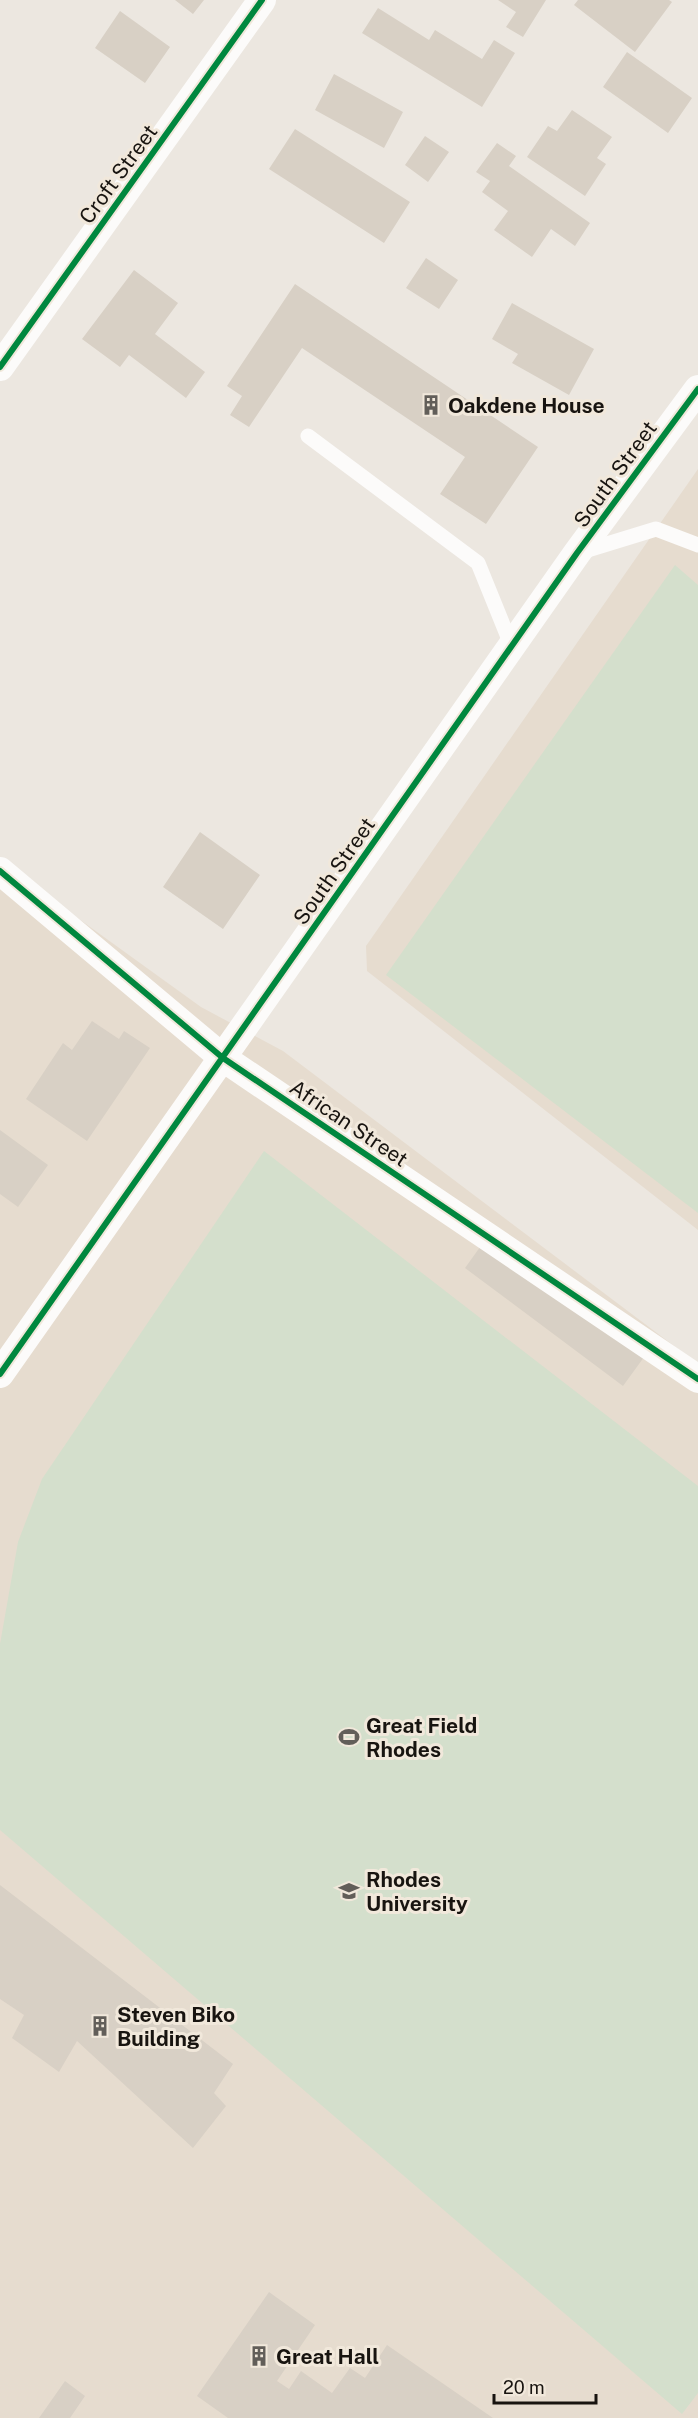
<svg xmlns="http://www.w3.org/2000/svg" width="698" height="2418" viewBox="0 0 698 2418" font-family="'Public Sans',sans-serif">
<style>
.built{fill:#e6dccf}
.garden{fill:#d4dfcc}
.building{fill:#d8d0c5}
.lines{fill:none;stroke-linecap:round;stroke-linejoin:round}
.service{stroke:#fcfbfa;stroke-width:15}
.minor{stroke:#fcfbfa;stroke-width:28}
.cycleway-casing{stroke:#f1e8db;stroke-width:10}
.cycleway{stroke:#00873e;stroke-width:6}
.labels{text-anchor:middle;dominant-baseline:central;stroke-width:6;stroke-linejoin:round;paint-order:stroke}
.street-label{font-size:21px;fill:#181410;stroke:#f1e8db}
.poi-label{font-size:21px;font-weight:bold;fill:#181410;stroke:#f1e8db;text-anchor:start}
</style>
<rect width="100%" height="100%" fill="#ece7e0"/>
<path class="built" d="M698,469v761l-331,-259 -1,-25z
M0,862l201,145 82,44 415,313v1054h-698z"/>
<path class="garden" d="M675,565l23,20v628l-312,-238z
M264,1151l434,335v907l-16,21 -682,-584v-186l18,-102 24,-63z"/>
<path class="building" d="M175,0h29l-11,14z
M498,0h48l-23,37 -17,-10 10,-15z
M578,0h91l3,2 -37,50 -61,-47z
M378,8l51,32 6,-10 47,29 12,-19 21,13 -33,54 -120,-74z
M120,11l50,36 -25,36 -50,-35z
M627,52l65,46 -24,35 -65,-46z
M334,74l69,38 -19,36 -69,-38z
M572,110l40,27 -15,21 9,6 -21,32 -58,-39 21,-31 9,5z
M295,129l115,73 -26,41 -115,-74z
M425,136l24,16 -21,30 -23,-17z
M497,143l19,13 -7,10 81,57 -15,23 -24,-17 -19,28 -38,-27 14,-19 -26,-19 8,-11 -14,-9z
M426,258l32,22 -19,29 -33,-21z
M134,270l44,33 -23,31 50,38 -19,26 -57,-43 -9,12 -38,-28z
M295,284l243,163 -52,77 -46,-30 25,-37 -163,-109 -53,79 -19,-12 12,-19 -15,-10z
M512,303l82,46 -25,46 -57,-32 6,-9 -26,-15z
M200,832l60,43 -37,54 -60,-42z
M92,1021l27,18 5,-8 26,17 -63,93 -61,-42 37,-56 9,7z
M0,1130l48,35 -30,42 -18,-13z
M488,1236l159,117 -24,33 -158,-118z
M0,1885l233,179 -19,29 12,13 -33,42 -116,-107 -18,31 -47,-34 12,-23 -24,-16z
M269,2292l46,33 -38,56 12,8 12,-18 31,22 18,-25 15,10 22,-33 106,73h-265l-31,-22z
M65,2381l20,15 -15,22h-31z"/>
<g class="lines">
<path class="service" d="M308,436l170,127 34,84
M581,552l75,-23 42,16"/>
<path class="minor" d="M0,367l262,-367
M0,871l223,187 475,321
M0,1374l577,-821 121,-164"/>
<g class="cycleway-casing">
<path id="cycleway" d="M0,367l262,-367
M0,871l223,187 475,321
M0,1374l577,-821 121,-164"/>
</g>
<use href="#cycleway" class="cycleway"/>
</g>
<defs>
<g id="building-bare" transform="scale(1.62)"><path d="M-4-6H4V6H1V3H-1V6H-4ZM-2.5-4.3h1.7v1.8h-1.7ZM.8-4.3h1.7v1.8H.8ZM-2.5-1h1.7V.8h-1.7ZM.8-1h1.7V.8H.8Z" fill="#625e59" stroke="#f1e8db" stroke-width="2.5" paint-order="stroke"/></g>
<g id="stadium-bare" transform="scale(1.62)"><path d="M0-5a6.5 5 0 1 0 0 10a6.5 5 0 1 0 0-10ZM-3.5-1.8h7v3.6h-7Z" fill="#625e59" stroke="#f1e8db" stroke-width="2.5" paint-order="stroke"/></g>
<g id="university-bare" transform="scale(1.62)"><path d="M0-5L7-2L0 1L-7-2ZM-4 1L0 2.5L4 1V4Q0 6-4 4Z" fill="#625e59" stroke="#f1e8db" stroke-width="2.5" paint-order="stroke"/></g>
</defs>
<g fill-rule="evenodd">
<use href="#building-bare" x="431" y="405"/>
<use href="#stadium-bare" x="349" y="1737"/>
<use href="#university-bare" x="349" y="1891"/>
<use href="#building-bare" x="100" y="2026"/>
<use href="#building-bare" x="259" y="2356"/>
</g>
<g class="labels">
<g class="street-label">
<text transform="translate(118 174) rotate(-54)">Croft Street</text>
<text transform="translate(615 474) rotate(-54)">South Street</text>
<text transform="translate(334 871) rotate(-55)">South Street</text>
<text transform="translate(349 1123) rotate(34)">African Street</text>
</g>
<g class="poi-label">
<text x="448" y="405">Oakdene House</text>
<text x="366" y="1725">Great Field<tspan x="366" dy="24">Rhodes</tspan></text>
<text x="366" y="1879">Rhodes<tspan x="366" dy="24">University</tspan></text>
<text x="117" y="2014">Steven Biko<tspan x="117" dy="24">Building</tspan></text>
<text x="276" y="2356">Great Hall</text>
</g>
</g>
<path d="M494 2394v9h102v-9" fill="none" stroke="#181410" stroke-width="3"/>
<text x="503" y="2394" font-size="18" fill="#181410" stroke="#f1e8db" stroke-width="4.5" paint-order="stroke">20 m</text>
</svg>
